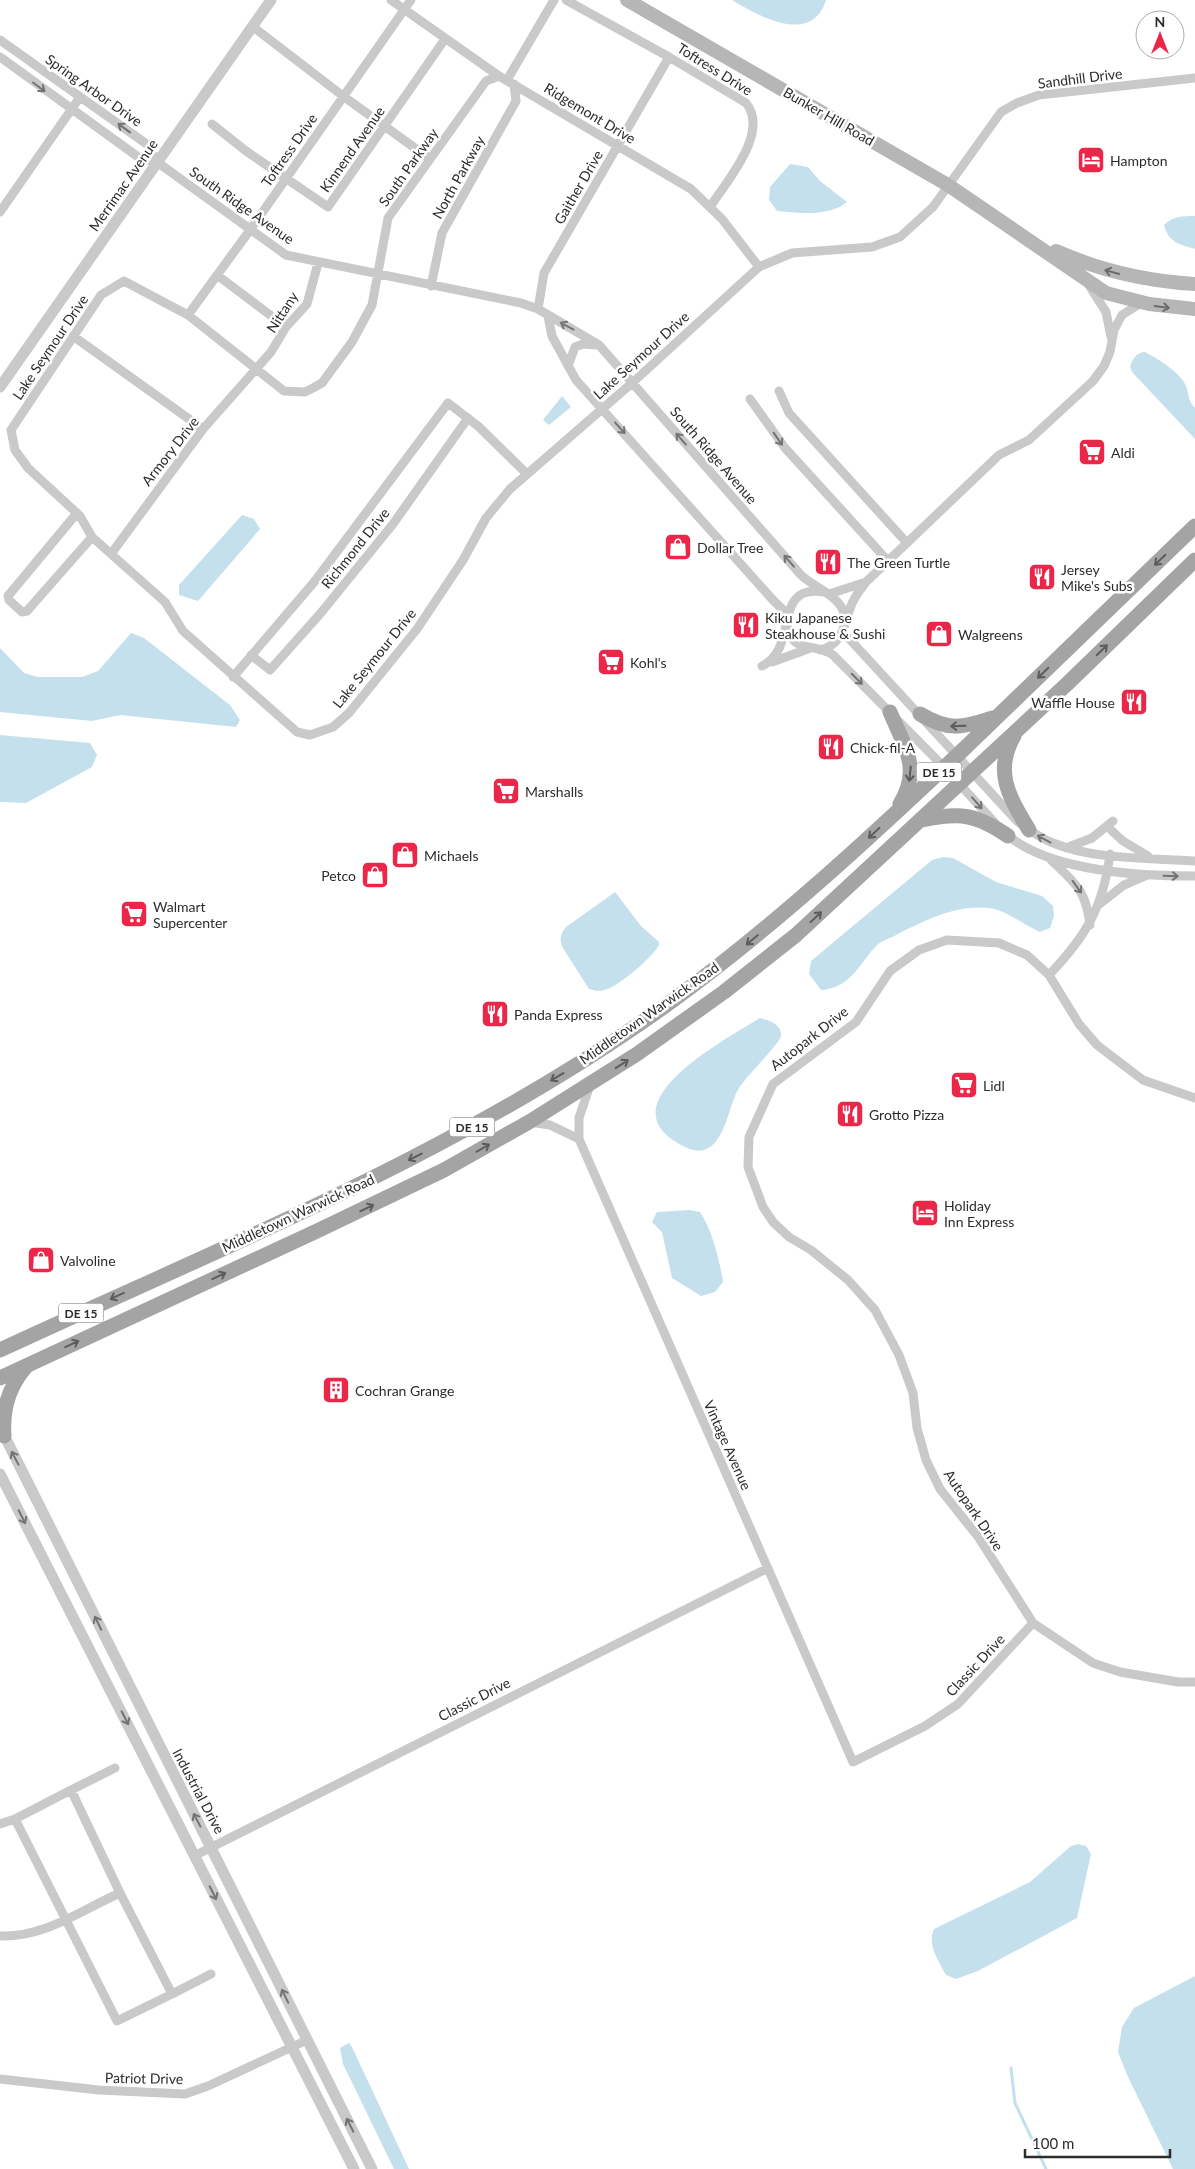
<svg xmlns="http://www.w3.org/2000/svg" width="1195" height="2169" viewBox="0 0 1195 2169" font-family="Lato,sans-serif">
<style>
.water{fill:#c4e0ec}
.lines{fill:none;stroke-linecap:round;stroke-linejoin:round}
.stream{stroke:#c4e0ec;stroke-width:3}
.minor{stroke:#c9c9c9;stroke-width:9}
.tertiary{stroke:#c9c9c9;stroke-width:11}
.secondary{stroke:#b6b6b6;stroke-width:14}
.primary{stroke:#a4a4a4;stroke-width:15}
.oneway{stroke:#737373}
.oneway2{stroke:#6a6a6a}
.oneway3{stroke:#5c5c5c}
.labels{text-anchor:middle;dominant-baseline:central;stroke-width:5;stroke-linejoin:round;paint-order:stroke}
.shield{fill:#fff;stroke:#6b6b6b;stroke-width:1}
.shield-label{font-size:12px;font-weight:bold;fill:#2c2c2c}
.street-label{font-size:14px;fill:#2c2c2c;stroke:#fff}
.poi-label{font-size:14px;fill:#2c2c2c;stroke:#fff;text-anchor:start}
</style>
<rect width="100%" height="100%" fill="#fff"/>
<path class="water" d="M732,0h94c-14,46 -68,16 -94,0z
M790,164l18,3 12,14 27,21c-18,15 -48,11 -70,9l-8,-11 1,-13z
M1195,216v33c-16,-5 -26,-6 -31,-24 9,-9 19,-9 31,-9z
M1145,352c12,6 36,21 41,34 3,8 2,15 9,22v31l-63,-67 -2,-5c2,-8 7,-15 15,-15z
M562,396l9,11 -22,18 -6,-5z
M242,515l12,4 6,10 -62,72 -19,-6v-10z
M131,633l13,5 86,67 10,15 -4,7 -116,-12 -28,6 -92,-9v-64l24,25 14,4h44l16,-6z
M0,735l90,8 7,12 -5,12 -66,36 -26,-1z
M943,857l10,1 43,24 46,14 11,10 1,10 -4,12 -10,4c-17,-7 -33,-22 -52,-24 -32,-3 -62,12 -90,26 -7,4 -18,7 -23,13 -17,19 -25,41 -54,43l-12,-16 2,-13 121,-101z
M615,892l26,34 18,16v3c-6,12 -42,43 -55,45 -5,2 -11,0 -15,-1l-26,-41c-4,-9 -3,-13 3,-21z
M760,1018c8,2 22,6 21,18 0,6 -36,42 -42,52 -12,18 -15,78 -54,59 -85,-41 38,-106 75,-129z
M689,1210l11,2c12,17 20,50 23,70l-8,10 -14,4 -29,-18 -10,-46 -10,-10 5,-10z
M1078,1844l8,2 5,8 -14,64 -99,53 -22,8 -10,-4c-8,-15 -19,-30 -12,-46l96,-47 41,-36z
M1195,1976v193h-22l-45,-92 -10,-25 4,-25 12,-19z
M349,2043l3,4 57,122h-15l-51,-105 -3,-16z"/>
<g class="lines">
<path class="stream" d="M1011,2068l4,35 31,66"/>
<path class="minor" d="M391,0l108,76 192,113 31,30 37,48
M566,0l103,57 77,46c24,29 -19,78 -36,104
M252,26l91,70 87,63
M0,40l148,105 9,17 129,93 235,48 17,6 61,36 202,230c17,16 46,22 44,49
M0,57l141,102 16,3
M499,76l-13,5 -98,137 -16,87 -20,37 -30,41 -9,5 -8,4 -21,-1 -96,-76 -64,-34 -23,14 -90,135 4,20 13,18 52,48 12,21 73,65 18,29 114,101 13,3 23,-8 16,-14 68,-84 46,-69 23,-42 24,-29 122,-106 127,-116 33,-14 80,-6 28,-10 33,-30 68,-95 16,-9 22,-8 156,-17
M507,80l47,-80
M212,124l34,27 82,56 117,-168
M0,212l80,-115
M217,275l69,52
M1089,285l17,27 5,25
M431,286l11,-53 74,-132 -2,-17
M538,309l6,-36 125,-216
M188,315l62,-85 161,-230
M548,316l4,20 24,44 196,219 15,15
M73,336l130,93
M568,366l7,-19 8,-3 14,1
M779,391l10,22 118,130
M750,399l35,49 103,113
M77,513l-69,83 1,4 13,12 5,-1 65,-74
M111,554l92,-125 68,-77 15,-25 21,-23 11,-41
M829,594l34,-11
M787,619c1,38 28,22 46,36l111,112 51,56
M843,632l174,189c11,8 23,17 36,22 41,17 98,15 142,18
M820,650c24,-6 23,-24 31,-44 3,-9 9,-16 15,-24l133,-127 30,-15 64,-59 11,-15 6,-14 4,-22 8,-15 19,-12
M251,655l19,15 50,-56 73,-90 75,-106
M772,662l36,-13
M762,666c38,-18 9,-82 61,-74
M233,677l82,-96 133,-178 30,23 49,48
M1112,831l11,10 25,15
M1006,834c44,38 133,42 189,42
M1066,848l26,-10 21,-17
M1051,860c24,23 35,30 39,65
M1097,906l27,-21 23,-10
M1049,975c37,-39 54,-67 61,-121
M590,1085l-11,33v21l274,623 72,-36 33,-22 75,-81
M1195,1098l-52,-18 -46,-35 -18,-21 -30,-49 -22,-20 -28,-12 -52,-3 -28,10 -29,21 -34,51 -83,62 -24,53 -1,30 15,40 10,15 16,15 22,13 37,30 27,30 24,45 14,38 4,35 9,32 14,29 39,49 54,85 60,40 27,9 58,10h17
M529,1122l21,3 29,14
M71,1790l44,-22
M0,1824l15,-5
M194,1856l574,-288
M0,1936c44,2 81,-26 120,-43l-49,-103 -56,29 102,202 55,-27 -52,-101
M172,1994l39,-20
M0,2079l99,11 86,4 23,-8 99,-46"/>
<path class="tertiary" d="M0,387l271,-387
M1,1429l371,740
M0,1474l354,695"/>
<path class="secondary" d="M627,0l321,185 158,108 43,11 46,5
M1056,251c45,20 89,30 139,33"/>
<path class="primary" d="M890,712c14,34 32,56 10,92
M920,714c28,17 42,14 72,4
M1014,736c-21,36 -4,62 15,94
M922,820c38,-8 54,-6 86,16
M0,1350c229,-106 466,-200 672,-349 105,-77 200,-165 295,-255 76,-73 152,-147 228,-220
M0,1378l317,-147 127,-61 85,-48 108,-68 87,-62 72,-57 271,-251 128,-124
M4,1436c-2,-26 4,-48 21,-68"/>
</g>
<defs><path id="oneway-shaft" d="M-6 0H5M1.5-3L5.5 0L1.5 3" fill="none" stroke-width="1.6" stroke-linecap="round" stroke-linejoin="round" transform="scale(1.25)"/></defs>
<g class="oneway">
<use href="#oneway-shaft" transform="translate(39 87) rotate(37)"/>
<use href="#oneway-shaft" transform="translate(124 128) rotate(-144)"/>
<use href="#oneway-shaft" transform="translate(567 326) rotate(-152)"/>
<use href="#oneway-shaft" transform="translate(620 428) rotate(48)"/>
<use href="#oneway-shaft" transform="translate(681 439) rotate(-131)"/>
<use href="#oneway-shaft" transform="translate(778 439) rotate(55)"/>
<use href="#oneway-shaft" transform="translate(789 561) rotate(-131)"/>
<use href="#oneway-shaft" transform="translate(857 679) rotate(45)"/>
<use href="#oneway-shaft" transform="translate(977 803) rotate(49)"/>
<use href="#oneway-shaft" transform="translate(1044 839) rotate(-152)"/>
<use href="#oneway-shaft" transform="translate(1171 876) rotate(2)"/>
<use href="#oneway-shaft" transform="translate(1077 887) rotate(54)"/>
<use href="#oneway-shaft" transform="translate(15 1458) rotate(-118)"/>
<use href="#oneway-shaft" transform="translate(22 1517) rotate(63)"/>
<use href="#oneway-shaft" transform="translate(98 1623) rotate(-116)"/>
<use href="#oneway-shaft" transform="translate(125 1718) rotate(63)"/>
<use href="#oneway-shaft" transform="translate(197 1820) rotate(-118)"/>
<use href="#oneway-shaft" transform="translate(213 1893) rotate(63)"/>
<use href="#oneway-shaft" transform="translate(285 1996) rotate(-116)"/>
<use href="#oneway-shaft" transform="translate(350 2125) rotate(-117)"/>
</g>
<g class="oneway2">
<use href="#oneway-shaft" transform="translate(1112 272) rotate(-165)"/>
<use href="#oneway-shaft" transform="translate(1162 307) rotate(8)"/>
</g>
<g class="oneway3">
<use href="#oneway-shaft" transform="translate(1160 560) rotate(136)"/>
<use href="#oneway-shaft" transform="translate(1102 650) rotate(-44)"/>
<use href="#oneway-shaft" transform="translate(1043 673) rotate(136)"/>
<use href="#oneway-shaft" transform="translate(958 726) rotate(178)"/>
<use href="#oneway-shaft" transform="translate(910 774) rotate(96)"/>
<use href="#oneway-shaft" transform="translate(874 833) rotate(137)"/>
<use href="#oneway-shaft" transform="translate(816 917) rotate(-43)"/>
<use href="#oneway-shaft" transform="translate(752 940) rotate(140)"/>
<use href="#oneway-shaft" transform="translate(622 1064) rotate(-33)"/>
<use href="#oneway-shaft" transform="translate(557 1077) rotate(149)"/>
<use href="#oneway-shaft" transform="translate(483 1148) rotate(-30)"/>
<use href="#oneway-shaft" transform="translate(415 1157) rotate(153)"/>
<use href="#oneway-shaft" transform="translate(367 1208) rotate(-26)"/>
<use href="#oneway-shaft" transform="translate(219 1276) rotate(-25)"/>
<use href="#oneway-shaft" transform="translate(117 1296) rotate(155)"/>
<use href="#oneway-shaft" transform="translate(72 1344) rotate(-25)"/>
</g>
<defs>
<g id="hotel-square" transform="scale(1.4375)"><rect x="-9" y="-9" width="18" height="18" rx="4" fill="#ea2749" stroke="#fff"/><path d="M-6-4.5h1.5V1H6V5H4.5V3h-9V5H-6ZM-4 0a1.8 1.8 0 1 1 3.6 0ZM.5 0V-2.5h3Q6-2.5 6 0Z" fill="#fff"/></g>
<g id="supermarket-square" transform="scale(1.4375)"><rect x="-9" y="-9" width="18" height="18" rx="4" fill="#ea2749" stroke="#fff"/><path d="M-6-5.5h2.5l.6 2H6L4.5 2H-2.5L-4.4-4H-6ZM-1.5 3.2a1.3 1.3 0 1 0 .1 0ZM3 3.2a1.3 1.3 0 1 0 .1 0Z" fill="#fff"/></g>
<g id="shop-square" transform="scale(1.4375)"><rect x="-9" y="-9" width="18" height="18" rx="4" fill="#ea2749" stroke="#fff"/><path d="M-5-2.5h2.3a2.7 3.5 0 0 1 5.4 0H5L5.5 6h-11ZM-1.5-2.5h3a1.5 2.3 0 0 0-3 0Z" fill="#fff"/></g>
<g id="restaurant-square" transform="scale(1.4375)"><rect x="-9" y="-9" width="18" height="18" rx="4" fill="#ea2749" stroke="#fff"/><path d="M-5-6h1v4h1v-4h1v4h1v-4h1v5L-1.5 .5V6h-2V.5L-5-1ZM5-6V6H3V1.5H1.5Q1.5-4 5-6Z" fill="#fff"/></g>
<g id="building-square" transform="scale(1.4375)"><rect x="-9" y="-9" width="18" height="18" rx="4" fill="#ea2749" stroke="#fff"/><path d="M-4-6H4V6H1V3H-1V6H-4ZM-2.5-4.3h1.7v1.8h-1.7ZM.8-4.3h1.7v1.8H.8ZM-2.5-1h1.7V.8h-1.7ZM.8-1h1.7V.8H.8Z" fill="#fff"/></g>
</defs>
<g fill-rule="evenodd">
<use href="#hotel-square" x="1091" y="160"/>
<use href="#supermarket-square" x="1092" y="452"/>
<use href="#shop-square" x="678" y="547"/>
<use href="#restaurant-square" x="828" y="562"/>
<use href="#restaurant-square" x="1042" y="577"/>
<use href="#restaurant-square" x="746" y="625"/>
<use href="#shop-square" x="939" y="634"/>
<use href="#supermarket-square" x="611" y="662"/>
<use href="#restaurant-square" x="1134" y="702"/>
<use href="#restaurant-square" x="831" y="747"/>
<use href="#supermarket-square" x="506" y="791"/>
<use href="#shop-square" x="405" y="855"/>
<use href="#shop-square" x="375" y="875"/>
<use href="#supermarket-square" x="134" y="914"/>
<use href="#restaurant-square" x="495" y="1014"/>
<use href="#supermarket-square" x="964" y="1085"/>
<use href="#restaurant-square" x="850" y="1114"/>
<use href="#hotel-square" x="925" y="1213"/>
<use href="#shop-square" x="41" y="1260"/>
<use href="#building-square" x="336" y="1390"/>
</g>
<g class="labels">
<g class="shield">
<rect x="916.5" y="762.5" width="45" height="19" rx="4"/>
<rect x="449.5" y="1117.5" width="45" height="19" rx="4"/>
<rect x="58.5" y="1303.5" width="45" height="19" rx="4"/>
</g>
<g class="shield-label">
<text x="939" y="772">DE 15</text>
<text x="472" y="1127">DE 15</text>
<text x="81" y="1313">DE 15</text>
</g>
<g class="street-label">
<text transform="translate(715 69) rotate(32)">Toftress Drive</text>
<text transform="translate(1080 78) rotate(-7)">Sandhill Drive</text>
<text transform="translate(94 90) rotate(35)">Spring Arbor Drive</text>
<text transform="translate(590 113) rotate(31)">Ridgemont Drive</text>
<text transform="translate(829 116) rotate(30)">Bunker Hill Road</text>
<text transform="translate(352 149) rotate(-55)">Kinnend Avenue</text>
<text transform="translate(289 150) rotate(-55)">Toftress Drive</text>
<text transform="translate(408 167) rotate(-55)">South Parkway</text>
<text transform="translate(458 177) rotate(-61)">North Parkway</text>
<text transform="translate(123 185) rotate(-55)">Merrimac Avenue</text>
<text transform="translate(578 187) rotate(-60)">Gaither Drive</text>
<text transform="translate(242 205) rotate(35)">South Ridge Avenue</text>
<text transform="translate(282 312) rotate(-57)">Nittany</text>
<text transform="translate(50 347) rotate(-56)">Lake Seymour Drive</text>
<text transform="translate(641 355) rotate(-42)">Lake Seymour Drive</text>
<text transform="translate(170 451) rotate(-52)">Armory Drive</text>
<text transform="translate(714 455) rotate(49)">South Ridge Avenue</text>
<text transform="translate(355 548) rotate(-51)">Richmond Drive</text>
<text transform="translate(374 658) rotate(-51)">Lake Seymour Drive</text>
<text transform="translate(649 1013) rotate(-35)">Middletown Warwick Road</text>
<text transform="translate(809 1038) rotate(-38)">Autopark Drive</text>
<text transform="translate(298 1213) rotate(-25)">Middletown Warwick Road</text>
<text transform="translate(728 1445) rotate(66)">Vintage Avenue</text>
<text transform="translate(974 1510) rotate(56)">Autopark Drive</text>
<text transform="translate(975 1665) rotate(-47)">Classic Drive</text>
<text transform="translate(474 1699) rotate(-27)">Classic Drive</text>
<text transform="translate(199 1791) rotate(62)">Industrial Drive</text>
<text transform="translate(144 2078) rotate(1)">Patriot Drive</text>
</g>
<g class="poi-label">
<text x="1110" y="160">Hampton</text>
<text x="1111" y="452">Aldi</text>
<text x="697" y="547">Dollar Tree</text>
<text x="847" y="562">The Green Turtle</text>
<text x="1061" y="569">Jersey<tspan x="1061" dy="16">Mike's Subs</tspan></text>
<text x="765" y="617">Kiku Japanese<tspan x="765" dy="16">Steakhouse &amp; Sushi</tspan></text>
<text x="958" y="634">Walgreens</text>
<text x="630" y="662">Kohl's</text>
<text x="1115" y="702" text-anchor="end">Waffle House</text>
<text x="850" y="747">Chick-fil-A</text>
<text x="525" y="791">Marshalls</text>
<text x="424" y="855">Michaels</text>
<text x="356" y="875" text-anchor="end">Petco</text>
<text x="153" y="906">Walmart<tspan x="153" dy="16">Supercenter</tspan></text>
<text x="514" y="1014">Panda Express</text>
<text x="983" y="1085">Lidl</text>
<text x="869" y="1114">Grotto Pizza</text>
<text x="944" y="1205">Holiday<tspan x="944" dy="16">Inn Express</tspan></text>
<text x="60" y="1260">Valvoline</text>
<text x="355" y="1390">Cochran Grange</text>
</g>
</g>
<g transform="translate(1160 35)"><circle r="24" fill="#ffffff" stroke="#ababab"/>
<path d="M0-4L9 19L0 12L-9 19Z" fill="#ea2749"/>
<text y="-8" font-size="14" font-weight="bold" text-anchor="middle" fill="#2c2c2c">N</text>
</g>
<path d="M1025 2149v8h145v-8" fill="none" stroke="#2c2c2c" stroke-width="2.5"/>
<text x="1032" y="2149" font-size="15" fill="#2c2c2c" stroke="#ffffff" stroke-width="4" paint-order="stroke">100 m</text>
</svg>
